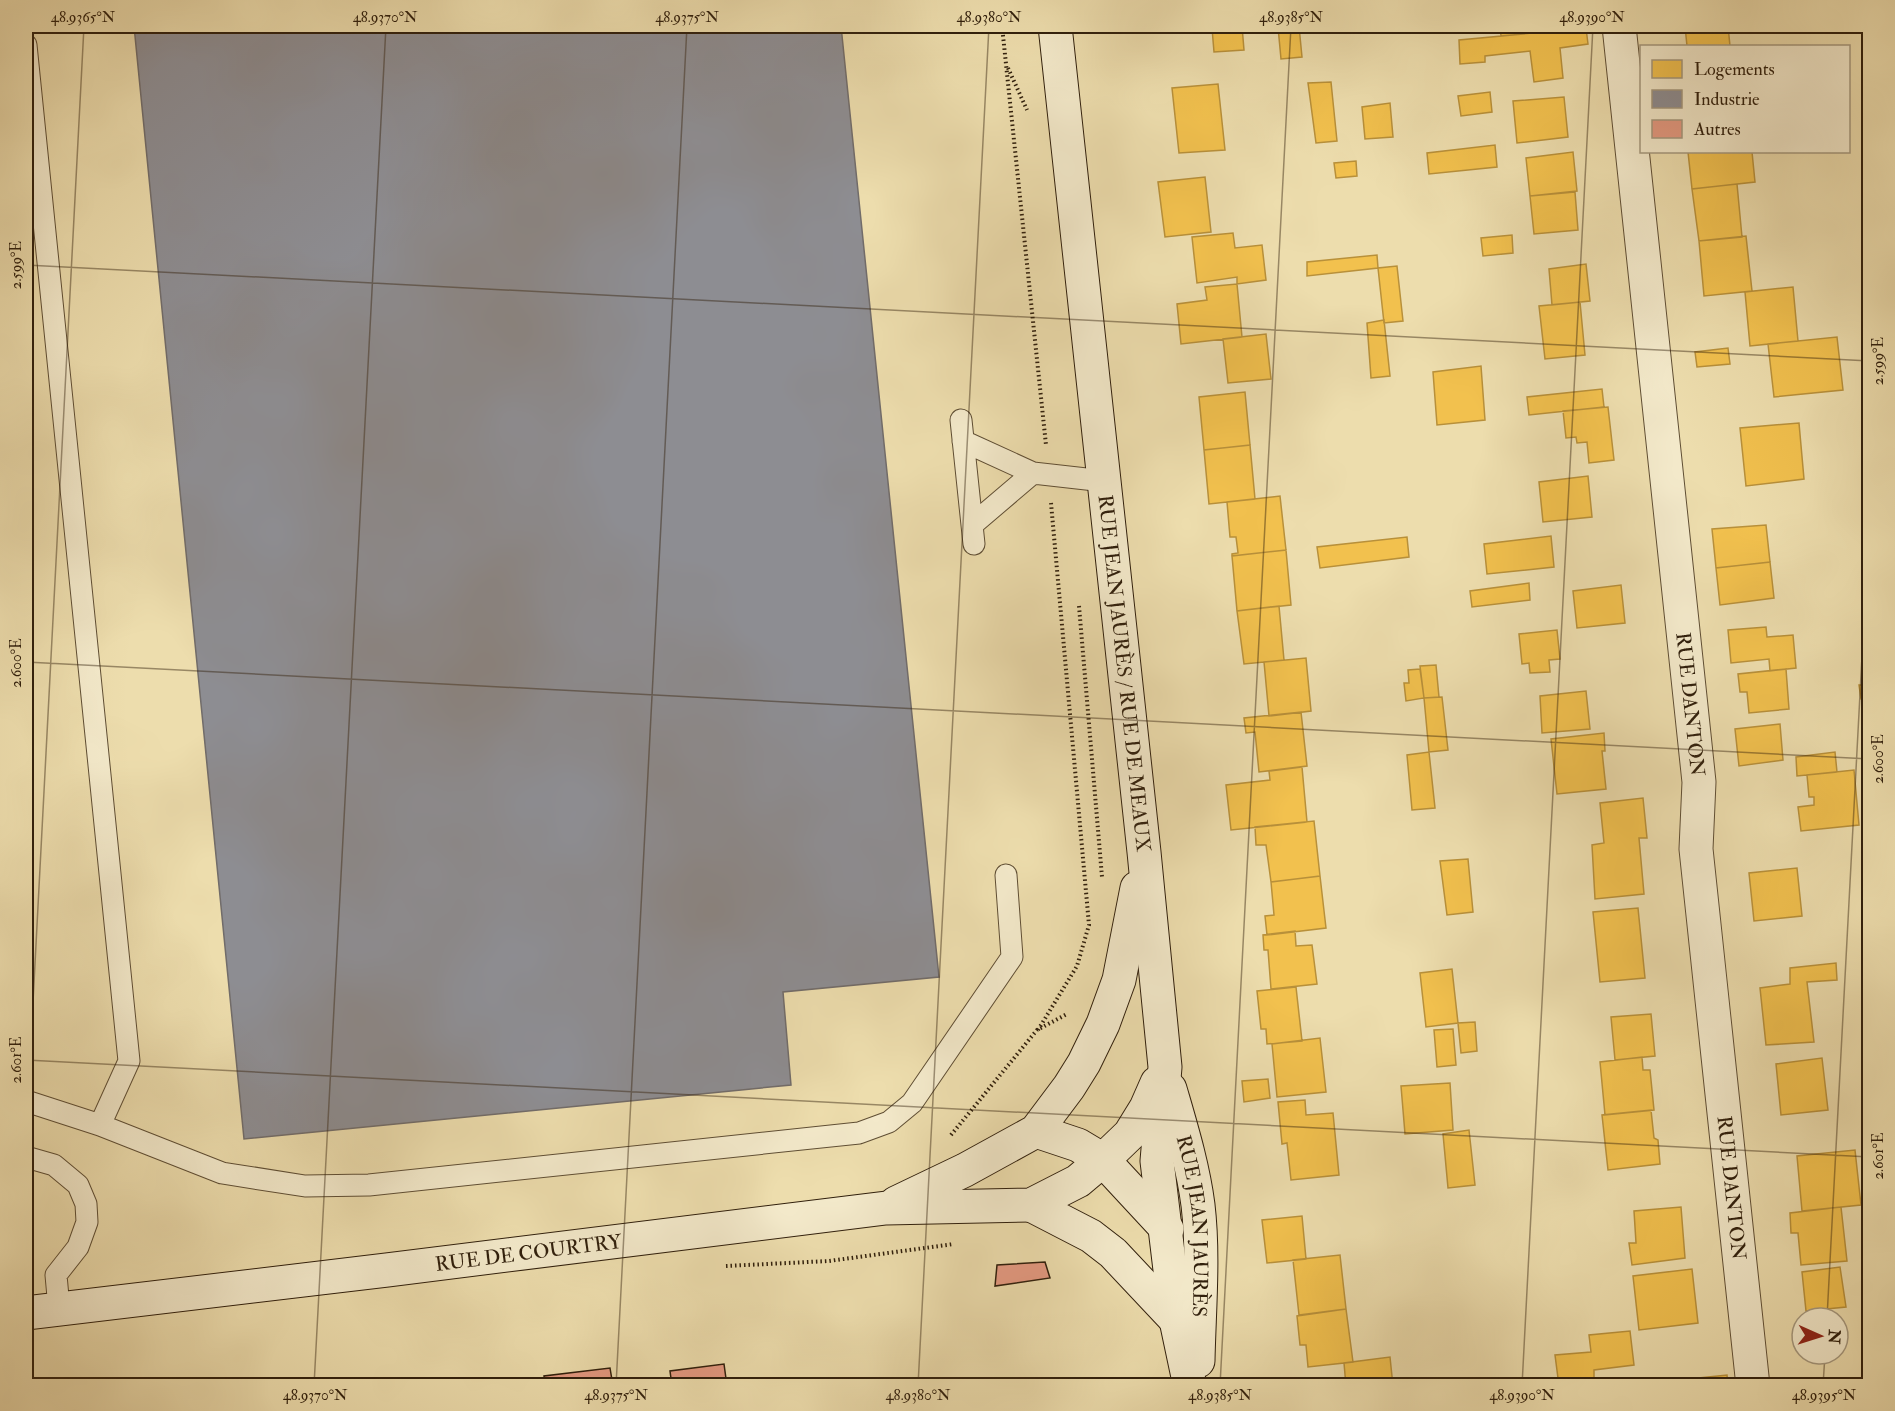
<svg xmlns="http://www.w3.org/2000/svg" width="1895" height="1411" viewBox="0 0 1895 1411" font-family="'IM FELL Double Pica',serif">
<style>
.homes{fill:#f2c14e;stroke:#b8903a;stroke-width:1.5}
.industry{fill:#8d8d92;stroke:#716c6a;stroke-width:1.5}
.building{fill:#e59a82;stroke:#301f0c;stroke-width:1.5}
.lines{fill:none;stroke-linecap:round;stroke-linejoin:round}
.service-casing{stroke:#5f4e34;stroke-width:23}
.minor-casing{stroke:#5f4e34;stroke-width:35}
.secondary-casing{stroke:#301f0c;stroke-width:35}
.path{stroke:#301f0c;stroke-width:4;stroke-dasharray:1.5 3;stroke-linecap:butt}
.service{stroke:#f3e9ca;stroke-width:21}
.minor{stroke:#f3e9ca;stroke-width:33}
.secondary{stroke:#f3e9ca;stroke-width:33}
.ticks{fill:none;stroke:#301f0c;stroke-width:1.5;stroke-opacity:0.45}
.labels{text-anchor:middle;dominant-baseline:central;stroke-width:6;stroke-linejoin:round;paint-order:stroke}
.street-label{font-size:20px;fill:#301f0c;stroke:#f3e9ca}
.neatline{fill:none;stroke:#301f0c;stroke-width:2}
.ticks-label{font-size:15px;text-anchor:middle;fill:#301f0c}
</style>
<rect width="100%" height="100%" fill="#edddad"/>
<filter id="stains"><feTurbulence type="fractalNoise" baseFrequency=".00333" numOctaves="4"/><feColorMatrix values="0 0 0 0 .2 0 0 0 0 .09 0 0 0 0 .02 0 0 0 .5 -.17"/></filter>
<radialGradient id="worn" r=".72"><stop offset=".6" stop-color="#630" stop-opacity="0"/><stop offset="1" stop-color="#630" stop-opacity=".3"/></radialGradient>
<path class="homes" d="M1178,26h64l2,24 -30,2 -2,-24 -33,4z
M1299,26l3,31 -21,2 -3,-32z
M1500,26h86v2l-85,8z
M1685,26h43l2,20h-43z
M1586,28l2,16 -28,4 3,30 -29,4 -4,-31 -45,5v6l-25,2 -1,-24z
M1331,82l6,59 -21,2 -8,-60z
M1218,84l7,66 -46,3 -7,-65z
M1490,92l2,20 -31,4 -3,-20z
M1564,97l4,40 -51,6 -4,-42z
M1390,103l3,34 -28,2 -3,-32z
M1495,145l2,22 -68,7 -2,-21z
M1573,152l4,39 -47,5 -4,-38z
M1688,152h64l3,30 -63,7z
M1356,161l1,15 -21,2 -2,-15z
M1205,177l6,55 -46,5 -7,-55z
M1737,184l5,53 -43,4 -7,-52z
M1575,192l3,38 -44,4 -4,-38z
M1233,233l2,15 27,-3 4,35 -29,4v-7l-40,6 -5,-46z
M1512,235l1,18 -30,3 -2,-18z
M1746,236l6,55 -48,5 -5,-55z
M1377,255l1,13 -71,8v-14z
M1586,264l4,37 -38,4 -3,-36z
M1397,266l6,55 -19,2 -6,-55z
M1237,284l5,53 -61,7 -4,-40 30,-4 -2,-13z
M1793,287l5,54 -48,5 -5,-54z
M1580,302l5,53 -40,4 -6,-53z
M1384,320l6,56 -19,2 -4,-55z
M1266,334l5,45 -43,4 -5,-44z
M1837,337l6,53 -69,7 -6,-53z
M1728,348l2,16 -33,3 -2,-15z
M1481,366l4,54 -48,5 -4,-53z
M1602,389l2,18 -75,8 -2,-18z
M1245,392l5,53 -46,5 -5,-53z
M1608,407l6,53 -25,3 -2,-21 -10,1 -1,-6 -10,1 -3,-27z
M1799,423l5,56 -58,7 -6,-58z
M1250,445l5,54 -46,5 -5,-54z
M1588,476l4,41 -49,5 -4,-40z
M1280,496l6,54 -54,6v-2l6,-1 -2,-16h-6l-3,-35z
M1766,525l4,37 -54,6 -4,-39z
M1551,536l3,31 -67,7 -3,-30z
M1407,537l2,20 -89,11 -3,-21z
M1286,550l5,55 -54,6 -5,-55z
M1770,562l4,36 -54,7 -4,-37z
M1529,583l1,17 -58,7 -2,-16z
M1621,585l4,38 -48,5 -4,-37z
M1279,606l5,54 -40,4 -7,-53z
M1766,627l1,10 26,-2 3,33 -26,3 -1,-12 -38,4 -3,-33z
M1557,630l3,29 -11,1 1,12 -20,1 -1,-10 -7,1 -3,-30z
M1306,658l5,53 -42,5 -5,-54z
M1436,665l3,32 -15,1 -4,-32z
M1420,669l4,29 -18,3 -2,-18h5l-1,-13z
M1786,669l3,40 -40,4 -2,-21h-7l-2,-18z
M1859,685h11v14h-9z
M1586,691l4,38 -48,4 -2,-37z
M1442,697l6,53 -19,2 -5,-54z
M1301,712l6,54 -48,6 -4,-40 -9,1 -2,-15z
M1780,724l3,36 -44,6 -4,-37z
M1604,733l1,18h-3l4,38 -49,5 -6,-55z
M1429,752l6,56 -23,2 -5,-55z
M1835,752l2,20 -40,4 -1,-19z
M1302,767l5,55 -76,8 -5,-45 44,-5 -1,-9z
M1854,770l5,55 -58,6 -3,-24 16,-2v-8h-5l-2,-22z
M1643,798l4,40h-8l5,56 -49,5 -3,-54 12,-2 -4,-40z
M1314,821l6,55 -49,6 -5,-37h-10l-1,-18z
M1468,859l5,53 -26,3 -7,-54z
M1797,868l5,48 -48,5 -5,-48z
M1320,876l6,52 -59,7 -2,-19 9,-1 -3,-33z
M1638,908l7,70 -45,4 -7,-70z
M1295,931l1,15 16,-1 5,39 -46,5 -3,-39h-4l-1,-15z
M1836,963l1,17 -30,2 7,60 -48,3 -6,-57 30,-4v-16z
M1452,969l6,54 -32,4 -6,-54z
M1296,987l6,54 -35,3 -1,-15h-5l-4,-38z
M1651,1014l4,42 -40,4 -4,-43z
M1475,1022l2,29 -16,2 -3,-30z
M1453,1029l3,36 -19,2 -3,-37z
M1320,1038l6,54 -49,5 -5,-53z
M1642,1057l1,13h7l4,40 -49,5 -5,-53z
M1822,1058l6,52 -47,5 -5,-51z
M1268,1079l2,19 -26,4 -2,-21z
M1450,1083l3,47 -48,4 -4,-48z
M1305,1100l1,15 27,-2 6,62 -48,5 -4,-37 -5,1 -4,-42z
M1651,1110l3,28 4,2 2,24 -52,6 -6,-55z
M1469,1130l6,55 -27,3 -5,-54z
M1855,1150l6,55 -59,6 -5,-55z
M1681,1207l4,51 -53,7 -3,-22h7l-2,-32z
M1841,1207l6,54 -46,4 -3,-32h-7l-1,-20z
M1302,1216l4,43 -39,4 -5,-43z
M1340,1255l6,54 -47,6 -6,-55z
M1862,1259h8v15l-6,1z
M1840,1267l6,40 -40,4 -4,-39z
M1692,1269l6,54 -59,7 -6,-54z
M1346,1309l7,53 -45,5 -2,-22h-6l-3,-29z
M1630,1331l4,34 -40,5v16h-35l-4,-31 36,-3 -2,-17z
M1390,1357l3,29h-47l-2,-23z
M1727,1375l1,11h-28l-1,-8z
M1851,1382l1,4h-40z"/>
<path class="industry" d="M134,26h707l98,951 -156,15 8,93 -547,54z"/>
<path class="building" d="M1045,1262l5,16 -55,8 2,-21z
M724,1364l3,22h-55l-2,-15z
M610,1368l3,18h-68l-1,-10z"/>
<g class="lines">
<g class="service-casing">
<path id="service" d="M26,45l103,1016 -29,64
M961,420l13,124
M963,441l70,32 71,8
M972,525l61,-52
M26,1101l74,24 122,48 83,13 64,-1 490,-52 30,-11 23,-19 100,-146 -6,-82
M26,1157l28,8 24,20 8,19 1,18 -9,25 -22,28 3,33"/>
</g>
<g class="minor-casing">
<g id="minor">
<path id="s1" d="M1619,26l80,756 -3,67 57,537"/>
</g>
</g>
<g class="secondary-casing">
<g id="secondary">
<path id="s2" d="M1055,26l89,826 21,215 -8,94 19,159 14,66"/>
<path id="s3" d="M1170,1089c11,38 23,77 28,116 6,51 1,106 0,156"/>
<path d="M1036,1131l42,14 25,15 64,69"/>
<path d="M896,1203l69,-33 71,-39 33,-44 15,-24 19,-39 16,-44 18,-92"/>
<path d="M1031,1205l60,31 22,17 63,67"/>
<path id="s4" d="M26,1313l361,-43 499,-62 145,-3 47,-24 25,-21 27,-26 16,-26 11,-25"/>
</g>
</g>
<path class="path" d="M1002,26l44,419
M1008,68l19,42
M1079,606l23,271
M1038,1030l39,-64 12,-41 -38,-422
M951,1135l86,-105 30,-16
M726,1266l103,-5 125,-17"/>
<use href="#service" class="service"/>
<use href="#minor" class="minor"/>
<use href="#secondary" class="secondary"/>
</g>
<path class="ticks" d="M26,265l1844,96M26,662l1844,97M26,1060l1844,97M26,1136l58,-1110M1827,1318l43,-813M314,1386l72,-1360M616,1386l71,-1360M918,1386l71,-1360M1220,1386l71,-1360M1522,1386l71,-1360M1823,1386l2,-32"/>
<g class="labels">
<g class="street-label">
<text stroke="none"><textPath href="#s2" startOffset="651">RUE JEAN JAURÈS / RUE DE MEAUX</textPath></text>
<text stroke="none"><textPath href="#s1" startOffset="682">RUE DANTON</textPath></text>
<text stroke="none"><textPath href="#s1" startOffset="1168">RUE DANTON</textPath></text>
<text stroke="none"><textPath href="#s3" startOffset="140">RUE JEAN JAURÈS</textPath></text>
<text stroke="none"><textPath href="#s4" startOffset="506">RUE DE COURTRY</textPath></text>
</g>
</g>
<rect width="1895" height="1411" fill="none" stroke="#edddad" stroke-width="66"/>
<rect x="1640" y="45" width="210" height="108" fill="#f3e9ca" stroke="#a5987e" stroke-width="1.5"/>
<rect x="1652" y="60" width="30" height="18" fill="#f2c14e" stroke="#a5987e" stroke-width="1.5"/>
<text x="1694" y="75" font-size="18" fill="#301f0c">Logements</text>
<rect x="1652" y="90" width="30" height="18" fill="#8d8d92" stroke="#a5987e" stroke-width="1.5"/>
<text x="1694" y="105" font-size="18" fill="#301f0c">Industrie</text>
<rect x="1652" y="120" width="30" height="18" fill="#e59a82" stroke="#a5987e" stroke-width="1.5"/>
<text x="1694" y="135" font-size="18" fill="#301f0c">Autres</text>
<g transform="translate(1820 1336) rotate(93)"><circle r="28" fill="#f3e9ca" stroke="#a5987e" stroke-width="1.5"/>
<path d="M0-4.5L10 22L0 15L-10 22Z" fill="#8f2418"/>
<text y="-9" font-size="16" font-weight="bold" text-anchor="middle" fill="#301f0c">N</text>
</g>
<rect x="33" y="33" width="1829" height="1345" class="neatline"/>
<g class="ticks-label">
<text x="83" y="22">48.9365°N</text>
<text x="385" y="22">48.9370°N</text>
<text x="687" y="22">48.9375°N</text>
<text x="989" y="22">48.9380°N</text>
<text x="1291" y="22">48.9385°N</text>
<text x="1592" y="22">48.9390°N</text>
<text transform="translate(16 265) rotate(-90)" y="5">2.599°E</text>
<text transform="translate(1878 361) rotate(-90)" y="5">2.599°E</text>
<text transform="translate(16 663) rotate(-90)" y="5">2.600°E</text>
<text transform="translate(1878 759) rotate(-90)" y="5">2.600°E</text>
<text transform="translate(16 1060) rotate(-90)" y="5">2.601°E</text>
<text transform="translate(1878 1156) rotate(-90)" y="5">2.601°E</text>
<text x="315" y="1400">48.9370°N</text>
<text x="616" y="1400">48.9375°N</text>
<text x="918" y="1400">48.9380°N</text>
<text x="1220" y="1400">48.9385°N</text>
<text x="1522" y="1400">48.9390°N</text>
<text x="1824" y="1400">48.9395°N</text>
</g>
<rect width="100%" height="100%" filter="url(#stains)"/>
<rect width="100%" height="100%" fill="url(#worn)"/>
</svg>
